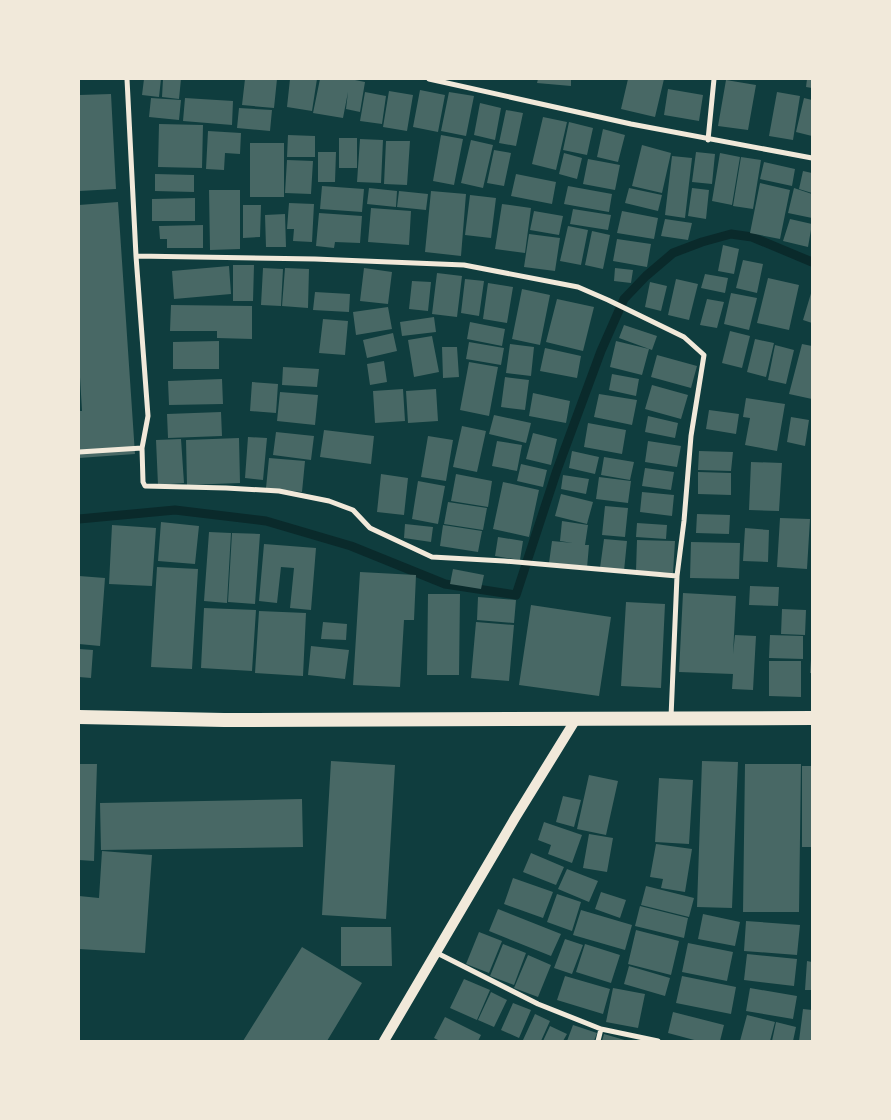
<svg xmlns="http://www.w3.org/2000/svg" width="891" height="1120" viewBox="0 0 891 1120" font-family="'IBM Plex Serif',serif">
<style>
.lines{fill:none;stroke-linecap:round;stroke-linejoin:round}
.stream{stroke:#0a2a2b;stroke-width:9}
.building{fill:#486865}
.minor{stroke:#f1e9da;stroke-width:5}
.secondary{stroke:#f1e9da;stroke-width:10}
.trunk{stroke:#f1e9da;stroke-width:14}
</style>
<rect width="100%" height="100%" fill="#0f3d3e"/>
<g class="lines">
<path class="stream" d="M79,519l96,-9 91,11 85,25 94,38 71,11 41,-125 44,-119 23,-52 22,-23 27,-23 29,-11 29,-8 21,3 60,25"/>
</g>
<path class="building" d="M144,79h17l-2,18 -17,-2z
M163,79h18l-2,20 -17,-2z
M245,79h32l-3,29 -32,-3z
M290,79h27l-5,32 -25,-4z
M320,79h30l15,3 -5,30 -14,-3 2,-17 -5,26 -30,-5z
M538,79h33v7l-34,-3z
M628,79h36l-9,38 -34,-8z
M807,79h5v9l-6,-1z
M726,80l30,5 -8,45 -30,-4z
M668,89l35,6 -4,26 -35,-6z
M420,90l25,5 -7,37 -25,-5z
M389,91l24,4 -6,36 -24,-4z
M365,92l21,4 -4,28 -22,-3z
M449,92l25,4 -8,40 -25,-5z
M777,92l23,4 -7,44 -24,-4z
M111,94l5,95 -37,2v-96z
M151,98l30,2 -2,20 -30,-3z
M185,98l48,3 -1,24 -49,-4z
M804,98l8,2v36l-16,-4z
M480,103l21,5 -6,32 -21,-5z
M239,108l33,2 -2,21 -33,-3z
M506,110l17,3 -7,33 -17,-3z
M543,117l24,5 -11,48 -24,-6z
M569,122l24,6 -6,27 -24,-5z
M159,124l44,1 -1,43 -44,-1z
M603,129l22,6 -7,27 -21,-5z
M208,131l33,2 -1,21 -15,-1 -1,17 -18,-1z
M288,135l27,1v21h-28z
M441,135l22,4 -9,46 -21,-4z
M339,138h18v30h-18z
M360,139l23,1 -2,43 -24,-1z
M471,140l22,5 -10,43 -22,-5z
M386,141h24l-3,44 -23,-1z
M250,143h34v54h-34z
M642,145l29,8 -9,40 -30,-7z
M494,150l17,3 -7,33 -17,-3z
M318,152h18l-1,30h-17z
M696,152l19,2 -3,30 -20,-2z
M564,153l18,5 -5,21 -18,-5z
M720,153l20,4 -8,48 -20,-4z
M672,156l20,2 -7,60 -20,-3z
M741,157l20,3 -8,49 -20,-3z
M588,159l32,6 -5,25 -32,-6z
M287,160l26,1 -2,33 -26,-1z
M764,162l31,7 -3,17 -32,-7z
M803,171l9,2v20l-13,-4z
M155,174l39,1v17l-39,-1z
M516,174l40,8 -4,22 -41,-8z
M760,183l30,7 -10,49 -30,-6z
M322,186l42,3 -2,23 -42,-3z
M568,186l44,8 -3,18 -45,-8z
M369,188l28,3 -1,16 -29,-3z
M629,188l33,7 -4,16 -33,-8z
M692,188l17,2 -3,29 -18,-3z
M794,188l18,6v24l-24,-5z
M209,190h31v59l-30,1z
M399,191l29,3 -2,16 -29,-3z
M431,191l35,3 -5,62 -36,-4z
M470,195l26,3 -5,40 -26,-3z
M195,198v23h-43v-22z
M118,202l17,252 -56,4v-47h3l-3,-51v-155z
M289,203l25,1 -2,38 -19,-1 1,-12h-7z
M502,204l29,4 -6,45 -30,-4z
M243,205h18l-1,32 -17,1z
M371,208l40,3 -2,34 -41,-3z
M573,209l38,6 -3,15 -38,-6z
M534,211l29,5 -4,19 -29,-5z
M622,211l36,7 -4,21 -37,-6z
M319,213l43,3 -2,27 -25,-1 -1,6 -18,-2z
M285,214l1,33h-20l-1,-32z
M665,219l27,4 -4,17 -27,-4z
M790,219l22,5 -4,23 -25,-6z
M203,225v23h-36v-9h-7l-1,-13z
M568,226l20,4 -7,35 -21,-4z
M592,231l18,4 -7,34 -18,-4z
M529,234l31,4 -5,33 -31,-4z
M617,239l34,5 -4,23 -34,-6z
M723,245l16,4 -5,25 -16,-3z
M743,260l20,4 -6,29 -21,-5z
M233,265h21l-1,36h-20z
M229,266l2,28 -57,5 -2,-28z
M263,268l20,1 -2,37 -20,-1z
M285,268l24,1 -1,39 -26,-2z
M364,268l28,4 -4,32 -28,-3z
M615,268l18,2 -2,13 -17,-2z
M437,273l25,3 -5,41 -25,-3z
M705,274l23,4 -3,15 -24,-5z
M768,278l31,7 -10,45 -32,-7z
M465,279l19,2 -5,35 -18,-3z
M676,279l22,5 -9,36 -21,-5z
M412,281l19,1 -3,29 -19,-2z
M650,282l17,4 -6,25 -16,-4z
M488,283l25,4 -6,36 -24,-4z
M522,289l28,6 -10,50 -28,-6z
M812,290v33l-9,-3z
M315,292l35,2 -1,18 -36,-2z
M731,293l26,5 -8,32 -25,-6z
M557,299l37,8 -11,44 -37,-9z
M707,299l17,3 -7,26 -17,-3z
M171,305l81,1v33l-35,-1v-7h-47z
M388,307l4,22 -36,6 -3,-23z
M434,317l2,15 -34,4 -2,-14z
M323,319l25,2 -3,34 -26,-2z
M470,322l35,7 -3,17 -35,-7z
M624,325l33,11 -5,14 -33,-12z
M730,331l20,5 -8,32 -20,-5z
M393,333l4,18 -30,7 -4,-18z
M432,336l7,36 -25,5 -6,-37z
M755,339l19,4 -8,34 -19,-5z
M219,341v28h-46v-27z
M616,341l33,8 -7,26 -32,-8z
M469,342l35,6 -3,17 -35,-6z
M510,344l24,3 -3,29 -25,-3z
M802,344l10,2v53l-23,-5z
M775,345l19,5 -8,34 -18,-4z
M442,347h15l2,30 -16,1z
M545,348l36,8 -4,22 -37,-7z
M657,355l40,11 -6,22 -40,-11z
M384,361l3,21 -17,3 -3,-21z
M469,362l29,5 -9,49 -29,-6z
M283,367l36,2 -2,18 -35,-2z
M612,374l27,5 -3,17 -27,-6z
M505,377l24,3 -4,30 -24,-3z
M222,379l1,25 -54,1 -1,-24z
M252,382l26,2 -2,29 -26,-2z
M652,385l36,10 -7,24 -36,-10z
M403,389l2,32 -30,2 -2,-32z
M436,389l2,32 -30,2 -2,-32z
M280,392l38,3 -3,30 -38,-4z
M533,393l37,8 -4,22 -37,-7z
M599,394l38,6 -5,25 -38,-8z
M746,398l39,6 -8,47 -32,-6 5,-27 -7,-1z
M709,410l30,4 -3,20 -30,-5z
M221,412l1,24 -54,2 -1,-24z
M494,415l37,8 -5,20 -37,-9z
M648,416l30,7 -3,15 -30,-6z
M791,417l18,3 -4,26 -18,-4z
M588,423l38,7 -4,24 -38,-7z
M462,426l24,5 -9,41 -24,-5z
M324,430l50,6 -3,28 -51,-7z
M276,432l38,4 -3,24 -38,-5z
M533,433l24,6 -6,26 -25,-6z
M428,436l25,4 -7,41 -25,-4z
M248,437l19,1 -4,42 -18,-2z
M239,438l1,45 -53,2 -1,-45z
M181,439l3,44 -26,2 -2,-45z
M497,441l25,4 -5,26 -25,-5z
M648,441l33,5 -4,21 -32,-5z
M572,451l27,6 -4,17 -26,-6z
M699,451l34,1 -2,19 -33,-1z
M604,457l30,5 -4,18 -29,-5z
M269,458l36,3 -3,31 -36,-4z
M751,462l31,1 -3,48 -30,-1z
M521,464l26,6 -4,17 -26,-6z
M645,468l29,4 -3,18 -29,-4z
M698,472l33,1v22l-33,-1z
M381,474l27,4 -4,37 -27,-3z
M456,474l36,7 -4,26 -37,-6z
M563,475l26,4 -3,15 -25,-5z
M599,477l32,4 -3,22 -32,-4z
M418,481l27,5 -7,38 -26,-5z
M503,482l36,8 -10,47 -36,-8z
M642,492l32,3 -2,21 -32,-4z
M561,494l32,8 -6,22 -32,-8z
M448,502l39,6 -4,22 -39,-6z
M605,506l23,2 -3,29 -23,-2z
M697,514l33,1 -1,19 -33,-1z
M780,518l30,1 -3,50 -30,-2z
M562,521l26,4 -3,20h4l-2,23 -38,-5 3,-22 21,2 -13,-2z
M161,522l38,4 -4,38 -37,-3z
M637,523l30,2 -1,14 -30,-2z
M405,524l28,3 -2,15 -27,-4z
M112,525l44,3 -4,58 -43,-2z
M443,525l39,6 -4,21 -38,-6z
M745,528l24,2 -1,32 -25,-1z
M209,532l22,1 -4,70 -23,-2z
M232,533l28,1 -5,70 -27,-2z
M498,537l25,4 -3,19 -25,-4z
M604,539l23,2 -3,30 -24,-3z
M637,540l38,1 -2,32 -37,-2z
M691,542l49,1 -1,36 -49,-1z
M264,544l52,4 -5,62 -21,-2 4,-40 -13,-1 -4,36 -18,-2z
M157,567l41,2 -6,100 -41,-2z
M453,569l31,6 -3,14 -31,-5z
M360,572l56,3 -2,45h-10l-4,67 -47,-2z
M79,576l26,2 -5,68 -21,-2z
M750,586l29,1 -1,19 -29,-1z
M683,593l53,3 -3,58 2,-19 21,1 -3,54 -21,-1 1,-15 -54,-2z
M428,594h32l-1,81h-32z
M478,597l38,3 -2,23 -37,-3z
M626,602l39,2 -4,84 -40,-2z
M531,605l80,12 -12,79 -80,-11z
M204,608l52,2 -4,61 -51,-3z
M782,609l24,1 -1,25 -24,-1z
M259,611l47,2 -3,63 -48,-3z
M323,622l24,2 -1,16 -25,-1z
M476,622l38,3 -5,56 -38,-3z
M770,635l33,1v23l-34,-1z
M311,646l38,4 -4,29 -37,-4z
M79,649l14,1 -2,28 -12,-1z
M811,659h1v14h-2z
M769,661h32v36l-32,-1z
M331,761l64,4 -9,154 -64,-4z
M702,761l36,1 -6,146 -35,-1z
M79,764h18l-3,97 -15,-1z
M745,764h56l-2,148h-56z
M802,766h10v81h-10z
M589,775l29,6 -12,54 -29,-6z
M659,778l34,2 -4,64 -34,-2z
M563,796l18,4 -7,27 -18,-5z
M302,799l1,48 -202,3 -1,-47z
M544,822l38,13 -10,28 -24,-9 3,-9 -13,-5z
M589,834l24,4 -6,34 -24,-4z
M656,844l36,5 -7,43 -24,-4 2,-9 -13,-2z
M102,851l50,4 -7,98 -66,-4v-53l20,2z
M531,853l33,14 -8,18 -33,-13z
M567,869l31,12 -9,21 -31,-13z
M513,878l40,14 -10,26 -39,-14z
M646,886l48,12 -5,19 -48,-12z
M601,892l25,8 -6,18 -25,-9z
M557,894l24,8 -9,29 -25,-9z
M640,906l48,12 -4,20 -49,-12z
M498,909l63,25 -10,22 -62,-25z
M581,910l51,15 -7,25 -52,-15z
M703,914l37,8 -5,24 -37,-7z
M746,921l54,4 -3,30 -53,-4z
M341,927h50l1,39h-51z
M636,930l43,11 -8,34 -43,-11z
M479,932l23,9 -13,32 -23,-9z
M565,939l18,6 -11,29 -18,-6z
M688,943l45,9 -6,29 -45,-9z
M503,944l23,9 -12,32 -24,-9z
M585,944l35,11 -9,28 -35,-11z
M302,947l60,36 -35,58h-84z
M747,954l50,5 -3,27 -50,-6z
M528,955l23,10 -13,32 -24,-9z
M807,961l5,1v28h-7z
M629,966l41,12 -5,18 -41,-12z
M565,976l45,13 -7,25 -46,-14z
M682,976l54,11 -5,27 -55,-11z
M464,979l26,11 -13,30 -27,-12z
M613,988l32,6 -7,34 -32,-6z
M750,988l47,8 -4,23 -47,-8z
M491,992l16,8 -13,27 -16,-7z
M513,1003l18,7 -12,28 -18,-8z
M803,1009l9,1v31h-13z
M673,1012l51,13 -4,16h-22l-30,-8z
M535,1014l15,7 -9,20h-14l-4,-1z
M747,1015l28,7 -5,19h-30z
M445,1017l36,18 -3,6h-38l-6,-3z
M776,1022l20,5 -3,14h-21z
M573,1025l24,8 -3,8h-27z
M550,1026l17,8 -4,7h-20z
M604,1034l24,7h-26z"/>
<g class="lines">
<path class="minor" d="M127,79l9,177 12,160 -6,32
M429,79l202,45 181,34
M708,140l6,-61
M136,256l179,3 149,6 114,22 30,13 76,37 20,18 -13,81 -7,85 -7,55 -6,141
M79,452l63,-4 1,34 2,4 81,2 53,3 50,10 24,9 17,18 62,29 72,4 173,15
M437,953l101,51 63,25 57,12
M598,1041l3,-12"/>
<path class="secondary" d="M384,1041l131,-223 61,-99"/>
<path class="trunk" d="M79,717l145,3 588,-2"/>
</g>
<rect width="891" height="1120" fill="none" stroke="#f1e9da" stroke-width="160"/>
</svg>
